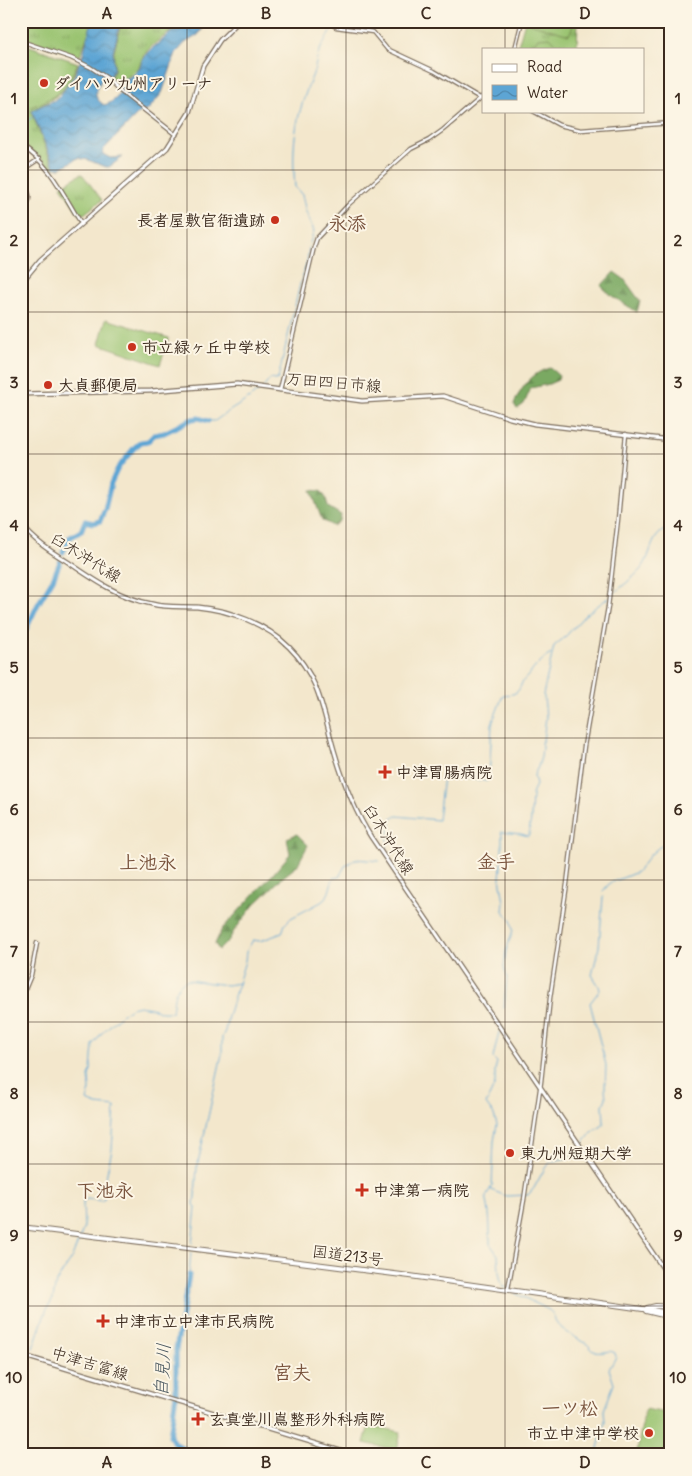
<svg xmlns="http://www.w3.org/2000/svg" width="692" height="1476" viewBox="0 0 692 1476" font-family="Delius,'Klee One',sans-serif">
<style>
.grass{fill:url(#grass-tufts);stroke:#6a7646}
.forest{fill:url(#forest-firs);stroke:#5a6a40}
.garden{fill:#99c36f;stroke:#6a7646}
.water{fill:url(#water-waves);stroke:#4c6879}
.lines{fill:none;stroke-linecap:round;stroke-linejoin:round}
.stream{stroke:#5da5d4;stroke-width:1}
.river{stroke:#5da5d4;stroke-width:5}
.tertiary-casing{stroke:#7b6c5b;stroke-width:5}
.secondary-casing{stroke:#7b6c5b;stroke-width:5.5}
.trunk-casing{stroke:#7b6c5b;stroke-width:6}
.tertiary{stroke:#fff;stroke-width:2.5}
.secondary{stroke:#fff;stroke-width:3}
.trunk{stroke:#fff;stroke-width:4}
.grid{fill:none;stroke:#3b2a1e;stroke-width:1;stroke-opacity:0.55}
.poi-dot{fill:#c8321e;stroke:#fcf5e5;stroke-width:2}
.labels{text-anchor:middle;dominant-baseline:central;stroke-width:4;stroke-linejoin:round;paint-order:stroke}
.poi-label{font-size:16px;font-weight:bold;fill:#3b2a1e;stroke:#fcf5e5;text-anchor:start}
.street-label{font-size:16px;fill:#3b2a1e;stroke:#fcf5e5}
.water-label{font-size:18px;font-style:italic;fill:#47555e;stroke:#fcf5e5}
.quarter-label{font-size:19px;font-weight:bold;fill:#79533d;stroke:#fcf5e5}
.neatline{fill:none;stroke:#3b2a1e;stroke-width:2}
.grid-label{font-size:16px;text-anchor:middle;font-weight:bold;fill:#3b2a1e}
</style>
<defs>
<pattern id="grass-tufts" width="24" height="20" patternUnits="userSpaceOnUse" patternTransform="scale(1.25)"><rect width="24" height="20" fill="#99c36f"/><path d="M3 7l-1-3M5 7V3M7 7l1-3M15 17l-1-3M17 17v-4M19 17l1-3" fill="none" stroke="#7e9f5b"/></pattern>
<pattern id="forest-firs" width="22" height="20" patternUnits="userSpaceOnUse" patternTransform="scale(1.25)"><rect width="22" height="20" fill="#7aa962"/><path d="M5 1l3.5 6h-7zM16 11l3.5 6h-7z" fill="#658a50"/></pattern>
<pattern id="water-waves" width="16" height="10" patternUnits="userSpaceOnUse" patternTransform="scale(1.25)"><rect width="16" height="10" fill="#5da5d4"/><path d="M0 5q4-4 8 0t8 0" fill="none" stroke="#4e87ab"/></pattern>
</defs>
<rect width="100%" height="100%" fill="#fcf5e5"/>
<filter id="ink" filterUnits="userSpaceOnUse"><feTurbulence type="fractalNoise" baseFrequency=".02" numOctaves="2"/><feDisplacementMap in="SourceGraphic" scale="10" xChannelSelector="R" yChannelSelector="G"/><feConvolveMatrix kernelMatrix="1 2 1 2 8 2 1 2 1" color-interpolation-filters="sRGB"/></filter>
<filter id="wash" filterUnits="userSpaceOnUse"><feTurbulence type="fractalNoise" baseFrequency=".0096" numOctaves="4" result="noise"/><feDisplacementMap in="SourceGraphic" scale="20" xChannelSelector="R" yChannelSelector="G"/><feGaussianBlur stdDeviation="1.12" result="paint"/><feColorMatrix in="noise" values="0 0 0 0 0 0 0 0 0 0 0 0 0 0 0 0 0 1.4 0 .05"/><feComposite in="paint" operator="in"/></filter>
<g filter="url(#wash)">
<rect width="100%" height="100%" fill="#f3e7cc"/>
<path class="grass" d="M21,21h72l-13,35 -59,-18z
M122,21h71c-18,7 -38,19 -49,34 -3,4 -3,10 -7,14 -6,8 -13,8 -19,13l-7,-5 3,-7v-19z
M525,21h53l-1,28h-60z
M21,43l57,20c-9,28 -23,35 -47,48l23,58 -2,1 -9,-10 -22,-16z
M81,174l2,1 19,25 -18,14h-5l-18,-28z
M21,1360l10,3 -7,50h-3z"/>
<path class="forest" d="M614,272l10,7 16,22 -3,11 -25,-16 -11,-10z
M550,368l9,8 -1,4 -9,4 -18,4 -7,16 -7,5 -3,-5c7,-16 18,-32 36,-36z
M311,490l10,1 5,7 2,9 13,8 -1,6 -7,5 -11,-6z
M297,834l11,11 -11,21 -14,11 -29,28 -20,26 -5,9 -10,10 -4,-6 7,-15 51,-55 17,-20 -3,-16z"/>
<path class="garden" d="M529,21h46l-6,14 -40,-12z
M550,37l11,12h-31l8,-11z
M21,43l57,20c-7,15 -16,30 -31,37 -9,5 -18,6 -26,13z
M106,319l63,19 -9,27 -61,-21z
M645,1409l26,5v40l-34,-2z
M369,1425l32,7 -4,18 -33,-7z"/>
<path class="water" d="M92,21h28l-3,16 -4,14 1,17 -4,8 -8,3c-6,11 -11,17 2,26 5,-1 15,-7 16,-13 1,-4 -1,-7 1,-12 9,-1 17,-7 20,-16 2,-4 0,-4 3,-7 5,-7 11,-11 17,-16 12,-10 12,-11 27,-15 9,-3 8,-5 18,-5l-4,9 -4,5 -13,8 -9,10 -14,40 -14,17 -9,3 -36,37v4l7,4 13,-1 -14,10h-3l-18,-7 -10,-2 -17,10h-6l-23,-56 2,-3 23,-10 17,-22 9,-23z"/>
<g class="lines">
<path class="stream" d="M21,128l7,-8 5,-3
M264,387l6,-8 5,1 3,-1 22,-95 7,-22 2,-16 5,-15 -8,-19 -4,-17 -7,-8c-4,-46 1,-71 18,-113 3,-7 3,-15 6,-22 5,-11 12,-21 18,-31
M208,421h7c15,-12 32,-19 46,-32
M611,596c10,-9 22,-18 30,-27 12,-14 8,-37 30,-41
M386,851l5,-32 6,-3 41,4 5,-44 44,5 2,-2 3,-55 11,-29c4,-1 9,0 12,-2 6,-3 5,-9 9,-13 11,-11 12,-17 27,-26
M603,891l7,-8 27,-11 14,-18 20,-17
M504,1008l3,-31 -3,-10 2,-16 7,-21 -2,-10 -8,-9 1,-9 -4,-24 2,-24v-19l-1,-3 20,2 7,2 1,-2 2,-15 1,-26 4,-8 -2,-10 4,-8 3,-10 1,-10 -1,-5 2,-1 3,-24 -2,-20 -1,-2 11,-49 11,-9 20,-22 23,-17
M499,1032l-6,26 4,4 -2,8v14l-9,20 8,11 3,10 -3,16 -2,45 -6,10c4,16 4,32 4,48l8,11 1,18 3,13 5,2
M582,1145l10,-13 10,-6 2,-4 -1,-17 3,-7 -1,-10 1,-23 -16,-62 10,-13 -1,-4 -7,-11 7,-28 4,-50
M491,1190l15,6 22,-1 6,-7 11,-20 7,-7c11,-3 20,-1 27,-13
M192,1243l4,-35 -2,-4 1,-8 2,-29 25,-113v-17l3,-6 3,-15 17,-55 1,-9 7,-12 7,1 22,-8 3,-9 6,-6 34,-18 4,-8 4,-14 6,-1 6,-11 10,-7 24,2
M189,1275l2,-23
M515,1293l34,17c5,4 5,9 8,13 7,10 21,15 30,21 3,2 5,7 9,8 7,2 13,-3 19,1l1,4 -7,12 5,15 -10,26 1,12 -7,26 3,7
M33,1348l13,-37 7,-12 3,-17 15,-22 6,-15 7,-18 -1,-26 4,-2 15,2 2,-2v-12l8,-38 3,-42 -18,-2 -10,-4 3,-11 -1,-14 2,-6 2,-25 9,-12 19,-18 10,-7 8,-2 13,2 10,4h10c2,-12 1,-27 15,-32l40,5 12,-2"/>
<path class="river" d="M63,552l6,-14 12,-7 4,-10 8,2 7,-2 5,-12 6,-26 7,-15 16,-20 7,-6 7,-1 6,-6 10,-2 28,-14 7,-1 9,3
M21,640l16,-34 16,-27 7,-17
M189,1275l-13,74v45l-6,42 4,7 21,12"/>
</g>
</g>
<g filter="url(#ink)">
<g class="lines">
<g class="tertiary-casing">
<path id="tertiary" d="M327,21l9,6 37,5 14,17 47,22 46,27
M21,41l50,17 19,9 17,11 13,13 56,44
M515,49l7,-28
M533,111l26,14 22,5 90,-7
M21,146c29,17 43,50 60,77
M21,171l18,-12
M21,181c11,13 11,19 0,32
M280,390l34,-143 3,-9 32,-34 62,-55 18,-9 14,-10 40,-34
M21,999l10,-24 6,-32
M21,1245l4,52 -4,20
M508,1289l16,-89 17,-118 9,-84 17,-114 17,-138 24,-139 10,-88 8,-85"/>
</g>
<g class="secondary-casing">
<path id="secondary" d="M21,283l19,-23 127,-112 22,-35 14,-47 17,-26 19,-19
M21,394l130,-3 86,-7 125,17 81,-5 67,22 25,6 136,16
M21,524c13,17 29,27 47,38 26,18 52,36 84,42 15,4 30,2 45,3 33,3 69,17 92,40 31,31 34,65 45,103 9,31 20,60 37,87l300,443
M21,1355l333,100"/>
</g>
<g class="trunk-casing">
<path id="trunk" d="M21,1227l389,49 261,37
M647,1308l9,-2 15,1
M646,1311l25,6"/>
</g>
<use href="#tertiary" class="tertiary"/>
<use href="#secondary" class="secondary"/>
<use href="#trunk" class="trunk"/>
</g>
</g>
<path class="grid" d="M187,21v1434M346,21v1434M505,21v28M505,111v1344M21,170h650M21,312h650M21,454h650M21,596h650M21,738h650M21,880h650M21,1022h650M21,1164h650M21,1306h650"/>
<g class="poi-dot">
<circle cx="44" cy="83" r="5"/>
<circle cx="275" cy="220" r="5"/>
<circle cx="132" cy="347" r="5"/>
<circle cx="48" cy="385" r="5"/>
<path d="M382.5 764.5h5v5h5v5h-5v5h-5v-5h-5v-5h5z"/>
<circle cx="510" cy="1153" r="5"/>
<path d="M359.5 1182.5h5v5h5v5h-5v5h-5v-5h-5v-5h5z"/>
<path d="M100.5 1313.5h5v5h5v5h-5v5h-5v-5h-5v-5h5z"/>
<path d="M195.5 1411.5h5v5h5v5h-5v5h-5v-5h-5v-5h5z"/>
<circle cx="649" cy="1433" r="5"/>
</g>
<g class="labels">
<g class="poi-label">
<text x="54" y="83">ダイハツ九州アリーナ</text>
<text x="265" y="220" text-anchor="end">長者屋敷官衙遺跡</text>
<text x="142" y="347">市立緑ヶ丘中学校</text>
<text x="58" y="385">大貞郵便局</text>
<text x="396" y="772">中津胃腸病院</text>
<text x="520" y="1153">東九州短期大学</text>
<text x="373" y="1190">中津第一病院</text>
<text x="114" y="1321">中津市立中津市民病院</text>
<text x="209" y="1419">玄真堂川嶌整形外科病院</text>
<text x="639" y="1433" text-anchor="end">市立中津中学校</text>
</g>
<g class="street-label">
<text transform="translate(334 382) rotate(5)">万田四日市線</text>
<text transform="translate(86 557) rotate(32)">臼木沖代線</text>
<text transform="translate(389 839) rotate(58)">臼木沖代線</text>
<text transform="translate(348 1255) rotate(7)">国道213号</text>
<text transform="translate(90 1363) rotate(17)">中津吉富線</text>
</g>
<g class="water-label">
<text transform="translate(162 1370) rotate(-87)">自見川</text>
</g>
<g class="quarter-label">
<text x="347" y="223">永添</text>
<text x="496" y="861">金手</text>
<text x="148" y="862">上池永</text>
<text x="105" y="1190">下池永</text>
<text x="292" y="1372">宮夫</text>
<text x="570" y="1408">一ツ松</text>
</g>
</g>
<rect width="692" height="1476" fill="none" stroke="#fcf5e5" stroke-width="55"/>
<rect x="482" y="48" width="162" height="65" fill="#fcf5e5" stroke="#afa495"/>
<rect x="492" y="64" width="25" height="8" fill="#ffffff" stroke="#afa495"/>
<text x="527" y="72" font-size="15" fill="#3b2a1e">Road</text>
<rect x="492" y="85" width="25" height="15" fill="url(#water-waves)" stroke="#afa495"/>
<text x="527" y="98" font-size="15" fill="#3b2a1e">Water</text>
<rect x="28" y="28" width="636" height="1420" class="neatline"/>
<g class="grid-label">
<text x="107" y="19">A</text>
<text x="266" y="19">B</text>
<text x="426" y="19">C</text>
<text x="585" y="19">D</text>
<text x="14" y="104">1</text>
<text x="678" y="104">1</text>
<text x="14" y="246">2</text>
<text x="678" y="246">2</text>
<text x="14" y="388">3</text>
<text x="678" y="388">3</text>
<text x="14" y="531">4</text>
<text x="678" y="531">4</text>
<text x="14" y="673">5</text>
<text x="678" y="673">5</text>
<text x="14" y="815">6</text>
<text x="678" y="815">6</text>
<text x="14" y="957">7</text>
<text x="678" y="957">7</text>
<text x="14" y="1099">8</text>
<text x="678" y="1099">8</text>
<text x="14" y="1241">9</text>
<text x="678" y="1241">9</text>
<text x="14" y="1383">10</text>
<text x="678" y="1383">10</text>
<text x="107" y="1468">A</text>
<text x="266" y="1468">B</text>
<text x="426" y="1468">C</text>
<text x="585" y="1468">D</text>
</g>
</svg>
